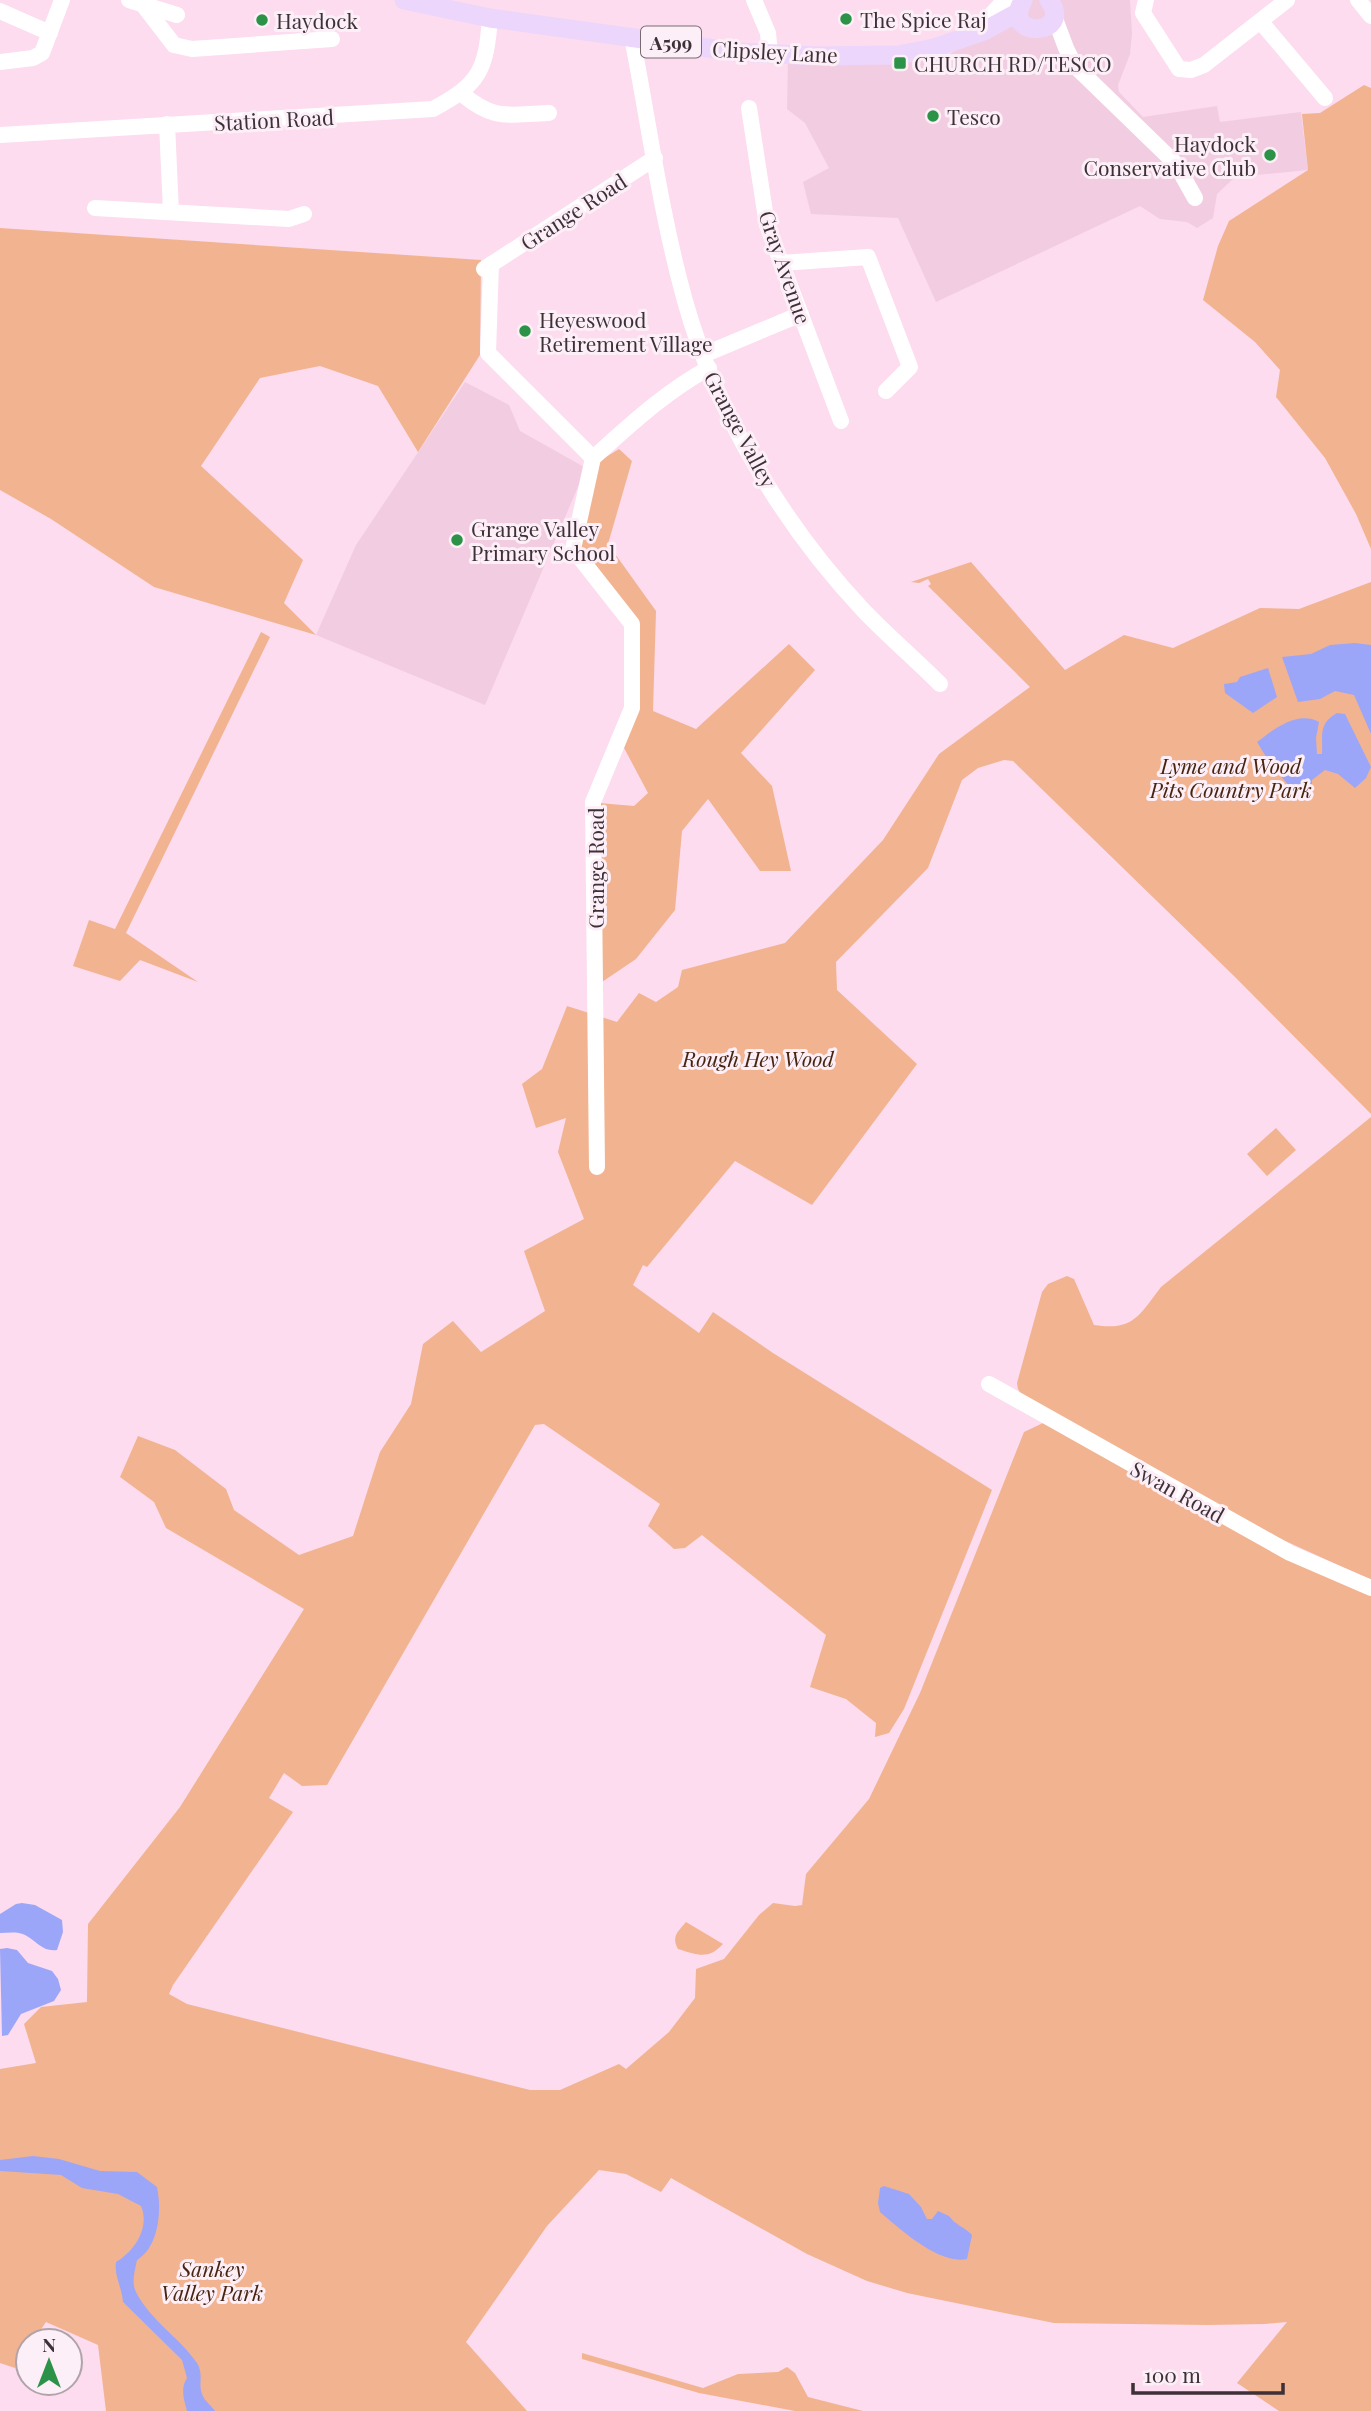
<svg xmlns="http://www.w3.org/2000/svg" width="1371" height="2411" viewBox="0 0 1371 2411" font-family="'Playfair Display',serif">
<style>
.built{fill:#f2cde1}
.green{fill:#f2b391}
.water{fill:#9ca6f8}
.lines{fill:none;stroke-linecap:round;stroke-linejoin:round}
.minor{stroke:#fff;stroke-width:16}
.major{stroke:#ecd6fb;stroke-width:19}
.poi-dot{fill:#2c9248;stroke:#fdeff7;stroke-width:2.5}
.labels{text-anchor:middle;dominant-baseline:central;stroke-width:6;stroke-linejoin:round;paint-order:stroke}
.shield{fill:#fdeff7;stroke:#776a71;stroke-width:2}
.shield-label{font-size:19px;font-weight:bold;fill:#3d3137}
.poi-label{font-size:21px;fill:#3d3137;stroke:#fdeff7;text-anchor:start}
.street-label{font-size:21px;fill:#3d3137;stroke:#fdeff7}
.park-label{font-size:21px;font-style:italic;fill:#462410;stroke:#fdeff7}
</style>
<rect width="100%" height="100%" fill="#fcdcee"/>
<path class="built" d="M1027,0h103l2,34 -2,20 -12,31 1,7 24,25 74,-11 3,16 81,-10 7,58 -73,7 -18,17 -4,24 -16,10 -10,-6 -27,-3 -20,-13 -204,96 -38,-84 -87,-4 -8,-32 26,-14 -24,-45 -18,-14 1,-51 88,4 72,-7 40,-24z
M465,382l44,23 11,26 66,37 -101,237 -169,-70 40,-90z"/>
<path class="green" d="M1364,85l7,3v461l-15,-35 -31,-56 -49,-61 4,-27 -25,-28 -52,-42 15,-54 11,-25 79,-51 -6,-56 18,-1z
M0,228l481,32 -1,95 -62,97 -40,-66 -58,-20 -60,12 -59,88 102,94 -19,43 32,32 -162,-48 -103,-68 -51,-29z
M619,449l13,12 -24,83 48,67 -3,100 43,18 93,-85 26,26 -74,83 31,33 19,85h-31l-52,-72 -26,32 -7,79 -39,49 -34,23 -3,-179 35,3 14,-13 -25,-47 17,-121 -60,-78 18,-85z
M971,562l94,108 59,-35 49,13 87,-40 39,1 72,-27v532l-137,-138 -221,-215 -9,-1 -26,8 -16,12 -34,88 -92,94 1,28 80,74 -105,141 -77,-44 -88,106 -4,-2 -10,20 66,48 14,-21 60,41 219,137 -88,219 -15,24 -14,4 1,-14 -30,-24 -36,-12 16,-52 -124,-100 -17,13 -11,1 -26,-23 12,-22 -116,-80 -9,1 -208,360 -25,1 -18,-13 -15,25 24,14 -120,173 -4,9 18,10 343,86h30l59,-26 7,5 43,-37 26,-34 1,-29 28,-10 35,-44 14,-12 22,3 7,-1 4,-31 63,-75 51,-106 104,-261 19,-9 328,171v817h-92l-42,-28 50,-61 -22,2 -57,1 -154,-2 -147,-30 -40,-12 -60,-27 -136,-76 -10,14 -35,-18 -27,-4 -52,56 -81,116 61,69h-421l-8,-66 -52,-23 -13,19h-5v8l-13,19 -15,-5v-294l36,-6 -12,-39 17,-17 46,-5 1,-78 92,-117 124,-198 -138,-81 -12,-26 -34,-25 18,-41 37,14 51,39 8,21 65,45 54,-19 27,-84 31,-48 12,-60 30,-23 28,31 64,-41 -21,-60 60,-32 -26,-67 8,-34 -30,10 -14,-44 20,-15 25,-63 50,16 22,-29 17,9 22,-15 4,-17 103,-27 98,-103 56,-86 91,-67 -102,-101 3,-2 -3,-5 -9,4 -8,-1z
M261,632l9,5 -144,296 72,49 -58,-22 -20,21 -47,-15 16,-46 26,9z
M1371,1117v463l-121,-55 -228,-129 -4,-7 -1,-6 25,-91 6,-8 19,-8 7,3 20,46c39,6 45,-9 67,-38z
M1276,1128l20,22 -29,26 -20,-22z
M686,1922l37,22c-15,16 -25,11 -45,5 -7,-13 0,-17 8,-27z
M582,2353l121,35 35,-14 40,-2 9,-5 8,6 13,24 55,14h-68l-96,-18 -117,-34z"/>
<path class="water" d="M1355,643l16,2v89l-17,-39 -19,-4 -15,8 -22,3 -16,-45 29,-3 19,-9z
M1268,668l9,29 -24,16 -28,-20 -1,-9 13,-2 3,-5z
M1337,713l8,1 26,53 -5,11 -11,10 -17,-14 -13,-4 -13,10v9l-7,7 -6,1 -28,-32 -14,-23c16,-12 40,-32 62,-20l-3,16 1,16h5c1,-19 -4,-30 15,-41z
M22,1903l13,2 27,15 1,12 -6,18c-15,2 -20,-9 -32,-15 -8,-4 -17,-2 -25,-2v-19l16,-10z
M7,1948l10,2 11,13 24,8 6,8 3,11 -7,11 -33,13 -13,21 -6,1 -2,-87z
M33,2156l26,3 41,12 37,1 20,15c5,23 2,60 -20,73 -2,10 -6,23 -1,32 14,28 44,46 61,71 7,11 1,21 5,31 3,8 9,11 13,17h-28c-3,-11 -7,-23 0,-33l-5,-18 -59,-58c-1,-15 -9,-25 -7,-40 19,-11 34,-35 25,-56l-23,-12 -36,-6 -21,-13 -61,-4v-11z
M884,2186l25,8 12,13 6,12h5l6,-8 11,5c6,9 16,11 23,19l-5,24c-28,6 -67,-30 -87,-47l-2,-9 2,-15z"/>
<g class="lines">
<path class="minor" d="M129,0l48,15
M754,0l14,33 2,21
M1146,0l-3,13 36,56 12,1 13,-5 83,-65
M1358,0l13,16
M144,6l30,39 18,4 140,-10
M0,11l50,22
M1054,16l12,32 9,18 101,98 19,34
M1261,22l64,76
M971,36l34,-36
M632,37c17,88 29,178 53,264 32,114 98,224 179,310 24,25 51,48 76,73
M0,62l33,-4 9,-5 20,-53
M462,94c34,28 46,20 87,19
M749,108l18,117 74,196
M167,124l4,88
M0,135l433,-26c47,-25 53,-39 57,-91
M95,208l194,11 15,-5
M781,263l87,-6 42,110 -24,24
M491,264l-3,89 105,105 -20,91 59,75v84l-39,94 4,365
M484,269l171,-111
M703,355l98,-41
M593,458c37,-33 72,-66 116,-90
M989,1384l301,169 81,35"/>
<path class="major" d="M404,0l86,18 247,34 79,4 82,-1 36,-7 50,-17 35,-19
M1023,1c-23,38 52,36 26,-1"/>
</g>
<g class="poi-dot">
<circle cx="846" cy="19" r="7"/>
<circle cx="262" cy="20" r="7"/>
<rect x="893" y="56" width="14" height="14" rx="3.5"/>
<circle cx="933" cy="116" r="7"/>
<circle cx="1270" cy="155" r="7"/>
<circle cx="525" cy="331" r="7"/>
<circle cx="457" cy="540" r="7"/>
</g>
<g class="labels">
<rect class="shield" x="641" y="26.5" width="60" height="31" rx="5"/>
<g class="shield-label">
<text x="671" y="42">A599</text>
</g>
<g class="poi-label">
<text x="860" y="19">The Spice Raj</text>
<text x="276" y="20">Haydock</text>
<text x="914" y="63">CHURCH RD/TESCO</text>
<text x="947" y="116">Tesco</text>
<text x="1256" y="143" text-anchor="end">Haydock<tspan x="1256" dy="24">Conservative Club</tspan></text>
<text x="539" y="319">Heyeswood<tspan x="539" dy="24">Retirement Village</tspan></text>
<text x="471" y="528">Grange Valley<tspan x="471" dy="24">Primary School</tspan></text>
</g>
<g class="street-label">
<text transform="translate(775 51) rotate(3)">Clipsley Lane</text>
<text transform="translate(274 119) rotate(-3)">Station Road</text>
<text transform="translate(573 211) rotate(-33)">Grange Road</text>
<text transform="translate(786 267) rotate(71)">Gray Avenue</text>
<text transform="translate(741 429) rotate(62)">Grange Valley</text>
<text transform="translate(595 868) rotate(-90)">Grange Road</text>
<text transform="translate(1178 1491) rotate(29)">Swan Road</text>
</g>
<g class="park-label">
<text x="1231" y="765">Lyme and Wood<tspan x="1231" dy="24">Pits Country Park</tspan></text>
<text x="758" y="1058">Rough Hey Wood</text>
<text x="212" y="2268">Sankey<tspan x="212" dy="24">Valley Park</tspan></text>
</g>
</g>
<g transform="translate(49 2362)"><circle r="33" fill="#fdeff7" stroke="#b0a3aa" stroke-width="2"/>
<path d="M0-5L12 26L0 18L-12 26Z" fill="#2c9248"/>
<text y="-10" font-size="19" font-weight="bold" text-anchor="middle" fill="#3d3137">N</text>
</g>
<path d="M1133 2383v10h150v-10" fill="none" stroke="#3d3137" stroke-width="3.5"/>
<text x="1144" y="2383" font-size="21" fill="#3d3137" stroke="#fdeff7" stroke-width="5" paint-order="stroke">100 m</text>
</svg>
